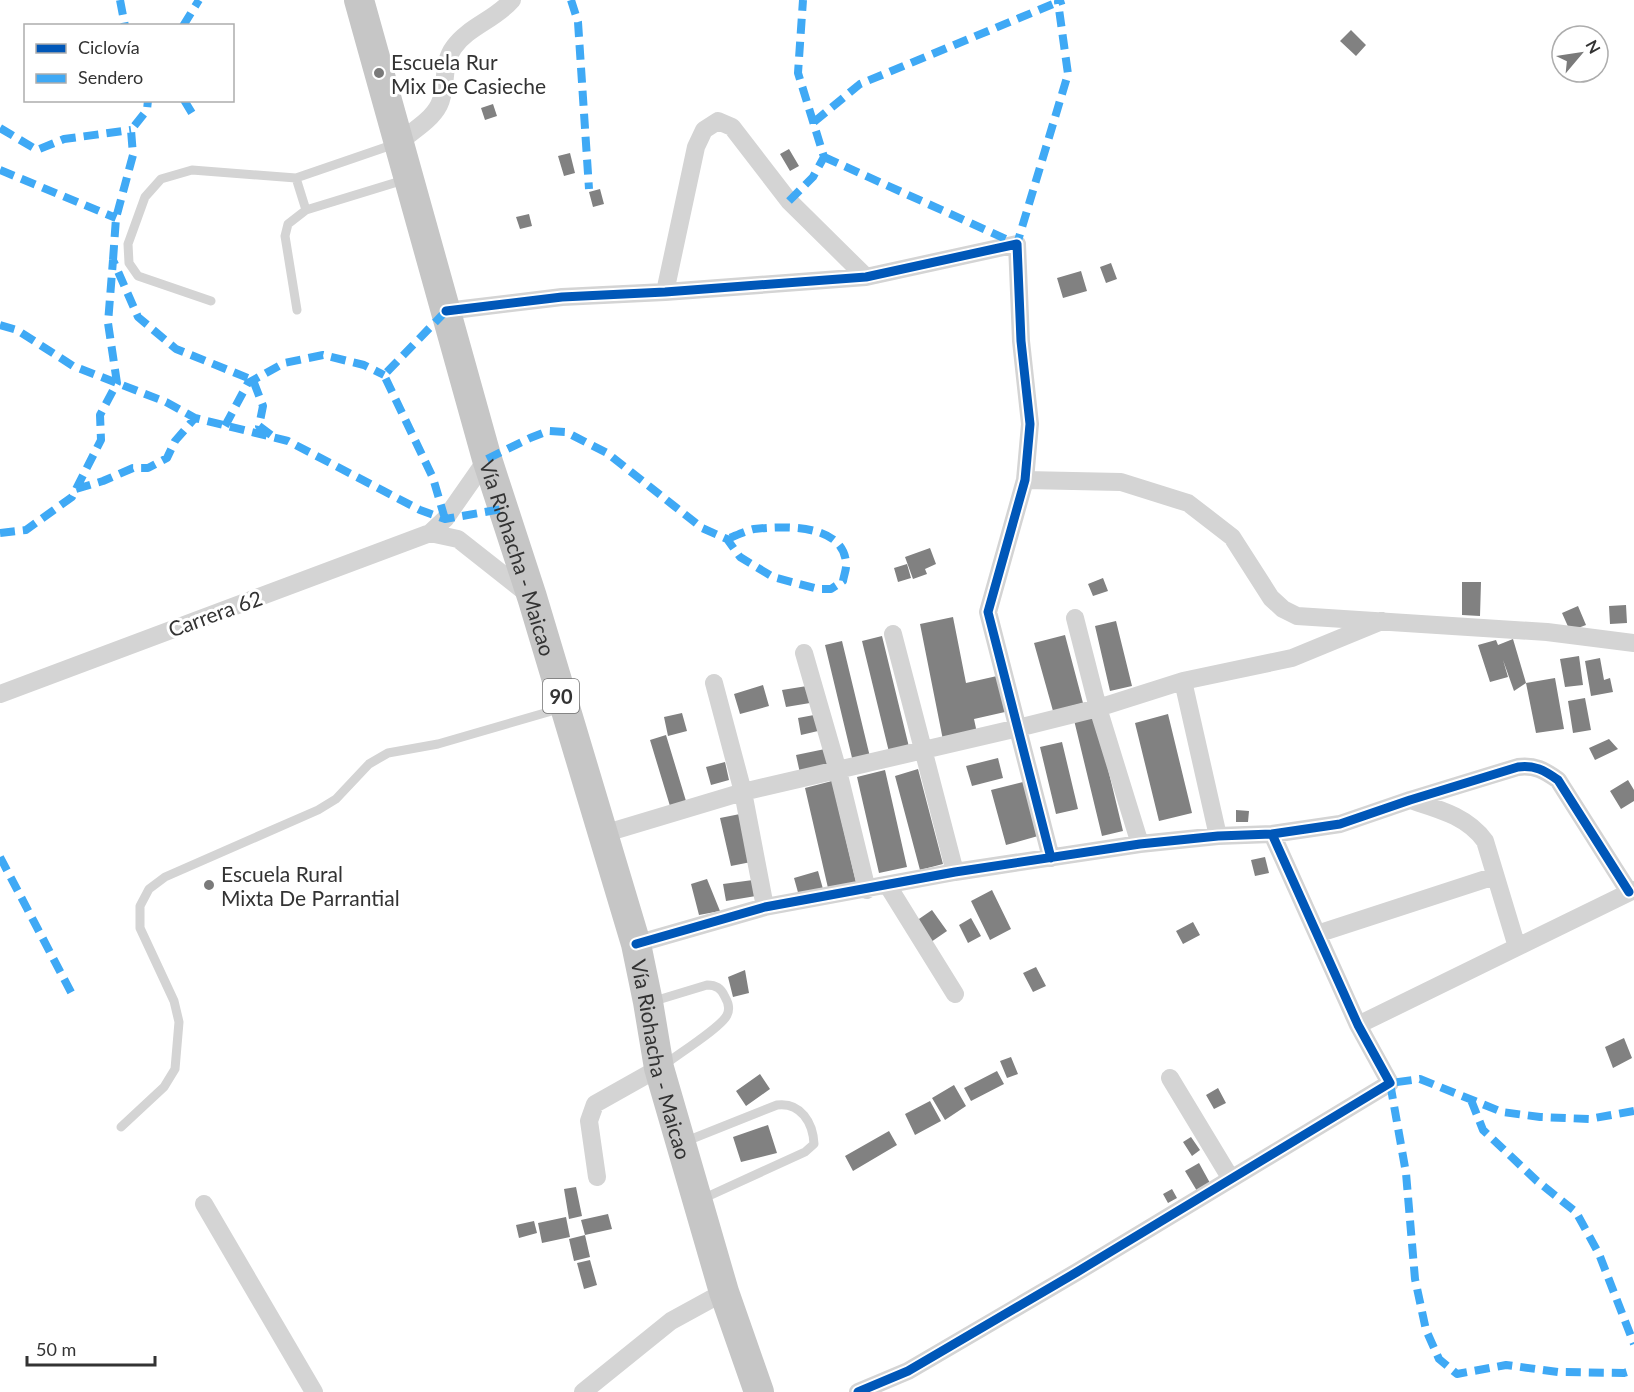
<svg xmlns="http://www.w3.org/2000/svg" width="1634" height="1392" viewBox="0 0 1634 1392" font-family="Lato,sans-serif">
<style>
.building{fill:#818181}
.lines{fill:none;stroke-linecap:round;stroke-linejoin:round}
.service{stroke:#d4d4d4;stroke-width:9}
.minor{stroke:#d4d4d4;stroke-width:18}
.trunk{stroke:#c6c6c6;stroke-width:30}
.quiet{stroke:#3fa9f5;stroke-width:8;stroke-dasharray:15 8;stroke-linecap:butt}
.cycleway-casing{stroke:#fff;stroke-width:13}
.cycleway{stroke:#0057b8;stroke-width:9}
.poi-dot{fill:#7a7a7a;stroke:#fff;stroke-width:2}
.labels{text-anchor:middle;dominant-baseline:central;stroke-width:6;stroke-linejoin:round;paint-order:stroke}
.shield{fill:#fff;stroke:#707070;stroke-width:1.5}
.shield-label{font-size:20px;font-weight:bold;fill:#333}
.poi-label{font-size:21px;fill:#333;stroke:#fff;text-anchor:start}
.street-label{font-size:21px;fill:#333;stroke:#fff}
</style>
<rect width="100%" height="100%" fill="#fff"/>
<path class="building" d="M1351,30l15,15 -10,11 -16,-15z
M493,104l4,12 -12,4 -4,-12z
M789,149l10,17 -9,5 -10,-17z
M570,153l5,20 -11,3 -6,-20z
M600,189l4,15 -11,3 -4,-15z
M529,214l3,12 -12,3 -4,-12z
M1111,263l6,16 -11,4 -6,-16z
M1081,271l6,20 -24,7 -6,-20z
M930,548l6,16 -11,5 2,5 -14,5 -8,-22z
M907,564l4,14 -13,4 -4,-14z
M1103,578l5,13 -15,5 -5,-12z
M1462,582h19l-1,34 -18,-1z
M1626,605l1,18 -17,1 -1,-18z
M1578,606l8,19 -16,6 -8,-18z
M953,617l13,66 31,-7 8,36 -31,7 3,14 -34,7 -23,-116z
M1116,621l16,65 -22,5 -15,-65z
M1065,635l18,68 -30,8 -19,-68z
M882,636l27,111 -20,5 -27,-111z
M1513,639l13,44 -12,8 -11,-31 5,17 -18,5 -12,-37 18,-5 2,5z
M842,641l28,116 -17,5 -28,-117z
M1579,656l4,29 -18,2 -5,-28z
M1600,658l4,22 6,-2 3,14 -22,4 -6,-35z
M1555,678l9,51 -28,4 -10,-50z
M763,685l6,21 -29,8 -6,-20z
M807,686l3,17 -24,4 -4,-17z
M1585,698l6,32 -18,3 -5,-32z
M682,713l5,18 -19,5 -4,-19z
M1168,714l24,99 -33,8 -24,-98z
M814,715l4,16 -17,4 -3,-17z
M1095,715l28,116 -21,5 -28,-116z
M666,735l20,66 -16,5 -20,-66z
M1609,739l9,10 -23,11 -6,-12z
M1062,742l16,67 -22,5 -16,-67z
M825,749l4,18 -29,6 -4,-18z
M998,758l5,20 -31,8 -6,-20z
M725,762l4,18 -18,5 -5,-18z
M918,769l25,95 -23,6 -25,-94z
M885,770l22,97 -28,6 -22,-96z
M1628,780l6,10v11l-13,8 -11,-18z
M832,781l24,101 -28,6 -23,-100z
M1023,782l15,54 -32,9 -15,-55z
M1236,810l13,1 -1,11h-12z
M740,814l11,48 -20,4 -11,-48z
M1265,857l4,16 -14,3 -4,-16z
M818,871l5,18 -24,7 -5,-18z
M707,879l13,32 -21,4 -8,-31z
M753,880l3,16 -30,5 -3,-17z
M992,890l19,39 -21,11 -19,-39z
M932,910l15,21 -16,11 -15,-21z
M971,918l10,18 -13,7 -9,-18z
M1193,922l7,13 -17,9 -7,-13z
M1036,967l10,19 -13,6 -10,-19z
M745,970l4,23 -16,4 -5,-20z
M1624,1038l8,20 -19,10 -8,-21z
M1011,1057l7,17 -11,4 -7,-17z
M997,1071l7,13 -33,17 -7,-13z
M760,1074l10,15 -24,17 -10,-15z
M954,1085l12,21 -21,14 -13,-22z
M1218,1088l8,15 -12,6 -8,-14z
M930,1101l11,20 -26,14 -10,-21z
M768,1125l9,28 -36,9 -8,-25z
M889,1131l8,14 -44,26 -8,-15z
M1191,1137l9,13 -8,6 -9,-14z
M1199,1163l11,20 -13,8 -12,-20z
M576,1187l6,29 -13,3 -5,-30z
M1172,1189l5,9 -9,5 -5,-9z
M608,1214l4,15 -27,6 -4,-15z
M566,1217l4,20 -28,6 -4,-20z
M534,1221l3,12 -18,5 -3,-13z
M585,1235l5,22 -16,4 -5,-22z
M590,1260l7,25 -13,4 -7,-26z"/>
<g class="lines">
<path class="service" d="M296,178l10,32
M211,301l-73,-25 -9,-13 -1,-19 17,-47 16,-18 31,-9 104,8 99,-34
M297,310l-12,-74 3,-12 18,-14 98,-30
M651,1002l56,-17c9,0 14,3 18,12 3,5 5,12 2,18 -5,12 -52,41 -64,51
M121,1127l43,-40 11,-18 4,-47 -5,-21 -34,-73v-22l9,-17 16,-12 153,-67 18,-11 33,-35 19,-11 50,-9 124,-36
M684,1142l93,-37c24,-3 36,18 37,39l-9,8 -105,48"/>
<path class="minor" d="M398,143c13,-11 33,-22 41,-38 9,-18 2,-41 15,-58 14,-20 42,-28 58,-47
M665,292l31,-145 8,-17 14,-9 14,6 57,74 77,76
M446,311l116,-14 103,-5 201,-15 151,-33 4,97 9,83 -5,56 -37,132 63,246
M1025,480l96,2 67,21 44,34 39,61 12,11 14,7 250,16 87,11
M430,533l28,6 71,56
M1075,618l23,90 42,136
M893,634l62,238
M804,653l34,118 29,119
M1183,681l35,155
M714,683l29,109 22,115
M0,694l430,-161 15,-14 42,-60
M1410,800c28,9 57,16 75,41l32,106
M603,834l140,-42 275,-64 80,-20 85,-27 109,-23 90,-37
M888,886l67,108
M1317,934l178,-58
M636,944l129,-37 190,-35 185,-28 78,-8 54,-2 68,-10 70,-24 108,-33c17,-2 26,3 40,13l71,112
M1358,1025l276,-135
M1170,1078l61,101
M597,1177l-8,-56 6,-17 64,-36
M204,1204l110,188
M583,1392l88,-71 53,-29
M858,1392l50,-21 169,-99 313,-189 -32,-58 -86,-191"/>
<path class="trunk" id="s1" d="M359,0l128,459 45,138 104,347 12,58 11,66 65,224 35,100"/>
<path class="quiet" d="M120,0l5,26
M571,0l7,22 11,167
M183,26l16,-26
M184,100l11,18
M814,122l46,-38 198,-82
M0,128l37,22 27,-11 67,-9
M824,157l193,87 51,-170 -10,-72 6,-2
M0,170l116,48
M789,201l24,-24 11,-20 -26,-84 5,-73
M113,260l3,-42 17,-63 -2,-25 16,-20 1,-10
M0,325l17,5 56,36 93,36 29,16 93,23 132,69 25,9 57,-10
M225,426l23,-43 36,-20 39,-8 41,10 20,10
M487,459l43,-21 18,-7 18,1 41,21 95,75 25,11 13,18 33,20 45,12h13l12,-8c1,-6 4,-13 3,-19 -4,-39 -63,-36 -92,-33 -9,2 -19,7 -27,10
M76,489l27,-8 30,-13h15l19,-10 8,-17 20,-23
M445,519l-12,-41 -49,-103 62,-64
M0,533l26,-3 46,-33 29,-57 -1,-25 17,-32 -9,-60 5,-63 25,57 38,32 77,31 10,26 -4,20 16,12
M0,857l74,141
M1471,1100l12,30 54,51 39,31 23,42 35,90
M1634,1111l-45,8 -49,-2 -38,-5 -82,-33 -30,4 16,90 9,106 11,51 13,29 18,15 49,-9 52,7 66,1 10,-3"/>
<g class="cycleway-casing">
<path id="cycleway" d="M446,311l116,-14 103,-5 201,-15 151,-33 4,97 9,83 -5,56 -37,132 63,246
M636,944l129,-37 190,-35 185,-28 78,-8 54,-2 68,-10 70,-24 108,-33c17,-2 26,3 40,13l71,112
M858,1392l50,-21 169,-99 313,-189 -32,-58 -86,-191"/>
</g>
<use href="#cycleway" class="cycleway"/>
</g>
<g class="poi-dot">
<circle cx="379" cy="73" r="6"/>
<circle cx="209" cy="885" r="6"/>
</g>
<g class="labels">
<rect class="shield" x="543" y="679" width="36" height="34" rx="4.5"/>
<g class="shield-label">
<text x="561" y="696">90</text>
</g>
<g class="poi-label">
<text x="391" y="61">Escuela Rur<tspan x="391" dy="24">Mix De Casieche</tspan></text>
<text x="221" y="873">Escuela Rural<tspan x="221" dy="24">Mixta De Parrantial</tspan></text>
</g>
<g class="street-label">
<text stroke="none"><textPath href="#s1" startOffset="580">Vía Riohacha - Maicao</textPath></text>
<text transform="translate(215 613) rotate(-20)">Carrera 62</text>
<text stroke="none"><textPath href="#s1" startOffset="1102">Vía Riohacha - Maicao</textPath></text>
</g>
</g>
<rect x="24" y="24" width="210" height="78" fill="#ffffff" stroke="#adadad" stroke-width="1.5"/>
<rect x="36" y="44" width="30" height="9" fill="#0057b8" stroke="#adadad" stroke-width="1.5"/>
<text x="78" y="54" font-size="18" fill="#333333">Ciclovía</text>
<rect x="36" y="74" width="30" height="9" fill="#3fa9f5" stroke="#adadad" stroke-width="1.5"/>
<text x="78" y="84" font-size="18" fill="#333333">Sendero</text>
<g transform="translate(1580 54) rotate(61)"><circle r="28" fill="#ffffff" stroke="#adadad" stroke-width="1.5"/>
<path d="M0-4.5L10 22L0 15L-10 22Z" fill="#7a7a7a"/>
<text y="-9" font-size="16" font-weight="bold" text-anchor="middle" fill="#333333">N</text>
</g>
<path d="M27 1356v9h128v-9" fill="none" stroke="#333333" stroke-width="3"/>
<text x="36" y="1356" font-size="18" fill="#333333" stroke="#ffffff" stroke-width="4.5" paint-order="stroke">50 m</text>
</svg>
